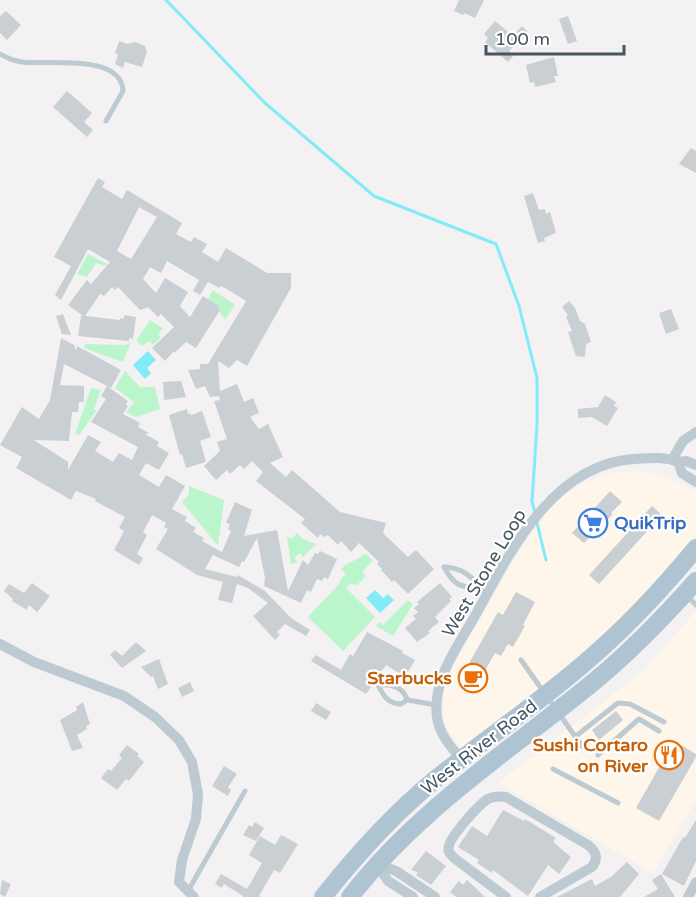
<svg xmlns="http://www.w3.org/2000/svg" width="696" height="897" viewBox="0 0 696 897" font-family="'Varela Round',sans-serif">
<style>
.commercial{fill:#fef6ea}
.green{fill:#bbf5cb}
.water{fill:#83ebf7}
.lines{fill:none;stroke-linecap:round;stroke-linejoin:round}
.stream{stroke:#83ebf7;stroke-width:3}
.building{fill:#cacfd4;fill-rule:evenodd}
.lane{stroke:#bdcad2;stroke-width:5}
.street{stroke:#bdcad2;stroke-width:10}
.primary{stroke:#aec4d2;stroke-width:18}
.labels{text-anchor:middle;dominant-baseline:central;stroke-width:4.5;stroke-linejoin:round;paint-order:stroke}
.shop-label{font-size:18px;font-weight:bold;fill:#366cbe;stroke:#fff;text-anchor:start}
.street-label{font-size:18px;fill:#465761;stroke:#fff}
.food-label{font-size:18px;font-weight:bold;fill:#c56008;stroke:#fff;text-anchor:end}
</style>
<rect width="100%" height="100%" fill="#f3f1f1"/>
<path class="commercial" d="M638,471l22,3 36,17v45l-32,39 -50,52 -42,36 -110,85 -15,-20 -4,-18 2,-22 11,-27 63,-110 39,-53 25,-15 28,-10z
M696,611v189l-43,73 -155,-90 142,-109z"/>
<path class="green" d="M88,254l19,10 -1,2 -10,-3 -9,14 -10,-3z
M213,290l22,15 -10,15 -7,-11 1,-3 -11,-7z
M150,320l13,8 -5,6 3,3 -8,8 -4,-4 -7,5 -6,-5z
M131,342l-8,20 -39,-14 1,-4 41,1z
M125,371l15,16h15l5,22 -25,8 -9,-5 8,-10 -19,-14z
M91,388l10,2 -7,19 2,2 -17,24 -4,-1z
M189,486l35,14 -6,46 -36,-44 7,-8z
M297,533l6,6 13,5 -13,13 -3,-4 -6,5 4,4 -7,2 -4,-28 5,3z
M365,553l8,7 -11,12 4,4 -9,9 -7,-1 -4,4 29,29 -32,34 -35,-34 32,-34 -1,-1 7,-8 -5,-5c8,-9 18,-8 24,-16z
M408,600l5,4 -20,32 -17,-10 3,-4 4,3z"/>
<path class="water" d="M148,351l8,9 -9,8 4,5 -6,6 -12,-14z
M375,590l8,8 5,-4 6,6 -14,13 -14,-15z"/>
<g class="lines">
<path class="stream" d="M166,0l99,103 109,93 122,48 23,62 18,72v47l-5,76 3,12
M537,523l9,37"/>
</g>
<path class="building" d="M459,0h25l-9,18 -11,-5 -1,2 -9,-4z
M6,11l15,14 -14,15 -7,-7v-17z
M568,16l9,25 -9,3 -9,-25z
M495,21l18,15 9,-10 6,6 -19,19 5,4 -6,7 -23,-20 3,-4 -4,-4z
M119,41l8,3 8,-2 10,4 2,6 -5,15 -17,-5 -2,6 -8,-4 3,-9 -3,-2z
M554,57l4,19h-4l2,6 -21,5 -1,-5 -4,1 -4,-18z
M67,91l25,22 -8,9 9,8 -6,7 -34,-30z
M691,148l5,3v22l-17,-9z
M98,178l7,4 -3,5 20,12 5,-9 55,33 -6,11 15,8 3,-5 13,7 -5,8 16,10 8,-14 41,25h24v15l-44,78 -10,-6 -8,8 -11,-7 2,30 17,-7 7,18 9,-4 6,15 -9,4 9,12 9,-5 15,33 -13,6 16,14 6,-7 48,42 46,11 -3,10 25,24 8,-7 18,19 -26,25 -14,-14 -2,2 -11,-12 1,-1 -5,-5 2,-2 -20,-19 -8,9 -10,-11 -3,4 -10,-10 -3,2 -5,-3 -2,4 -17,-15 4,-4 -49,-38 7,-9 -11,-11 -8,8 -4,-4 -10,9 -3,-4 -11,10 -12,-14 16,-15 -3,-9 10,-3 -13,-38 6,-1 -1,-4 -9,1 -5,-11 -9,3 -8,-19 12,-1v-5h8l38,-63 -21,-13 -5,-2 -1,2 -11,-6 -8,13 -7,-4 6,-11 -32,-19 -6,12 -11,-6 -7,12 13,14 9,-15 23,14 -8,14 10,11 13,-21 16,10 -1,3 2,1 -24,38 -10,-6 -12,11v-2l-9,10 -13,-13 22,-21 -13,-13 -3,3 -10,-10 -8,3 -22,-23 -3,3 -3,-3 -8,9 -4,-2 -15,22 35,4v-2l4,1v-4l12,2 -3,22 -4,-1v3l-51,-5 3,-20h2l-15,-11 19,-25 4,4 19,-22 -22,-13 -27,51 -6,-5 16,-29 -17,-9zM139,207l18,10 -26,42 -14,-8z
M533,193l6,17 6,-1 1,5 4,-2 6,21 -12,5 1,3 -7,2 -14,-47z
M569,301l6,7 5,13 5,3 6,18 -5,2 -1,13 -9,-1 -8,-24 4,-1 -6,-14 2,-2 -6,-8z
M671,309l8,20 -13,5 -7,-21z
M63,314l8,21 -9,-1 -6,-18z
M61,338l13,7 2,6 1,-5 44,24 -10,18 -47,-24 -4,21 24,1v16h-5l-1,10h-6l-3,29 -35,-1 34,22v8l20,-35 13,7 -6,9 18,11 6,-9 13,7 6,-13 -47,-25 15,-23 -5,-3 6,-10 21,15 -2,3 2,2 -5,8 17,9 -2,4 11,6 -4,1 14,8 -2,4 12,7 -10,17 -13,-7 -7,12 20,12 7,-12 19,11 -13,23 15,8 -2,4 11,7 -3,4 11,6 -2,3 20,11 9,-21 -3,-2 2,-5 -4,-1 9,-21 17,8 -8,26 33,-6 11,61 15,-31 5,5 7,-12 3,1 2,-3 17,8 -9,20 -4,-2 -2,4 -5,-2 -6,13 -4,-2 -6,13 -37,-17 1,-8 -8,-40 -13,24 -2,-1 -3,6 -26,-12 -8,14 32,8 1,-2 27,16 26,27 19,12 -4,6 -21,-12 -8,8 3,3 -5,5 -22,-24 15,-13 -20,-15 -11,-4 -5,19 -14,-3 5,-18 -26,-7 -41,-26 12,-20 -4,-2 2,-4 -14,-8 -9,17 4,3 -10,19 6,4 -4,7 -25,-15 10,-19 -5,-3 6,-11 -30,-16 1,-2 -20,-8 -5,9 -55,-32 6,-11 -22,-12 22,-38 17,12 11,-19z
M181,381l5,16 -22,3 -1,-18z
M605,395l11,7 -2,4 4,2 -11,18 -15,-9 -14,1v-9l20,-2z
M187,409l1,5 2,-1 1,2 11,-4 9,26 -11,4 6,21 -20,6 -4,-14 -2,1 -11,-40z
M610,491l12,11 -10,10v3l-28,28 -12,-10z
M652,506l10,9 -63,69 -10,-9z
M32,583l18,13 -13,16 -8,-7 -2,5 -15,-9 1,-2 -9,-8 5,-7 15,9z
M440,583l12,14 -3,2 2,2 -16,16 4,5 -11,9 2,2 -13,9 -12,-14 11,-9 -3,-3 5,-4 -4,-4 5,-4 -2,-2z
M516,592l19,10 -12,23 2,1 -12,21 -5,-3 -7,12 -6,-3 -17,30 -15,-9 35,-62 5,3z
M367,632l36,19 -1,2 13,7 -9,15 -3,-2 -1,2 -16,-10 -20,29 -55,-33 5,-6 25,15 9,-16 3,2z
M136,642l10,9 -24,17 -12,-13 5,-5 7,6z
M159,659l9,25 -10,5 -5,-13 -2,1 -10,-10z
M190,682l4,9 -12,6 -4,-9z
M83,702l7,22 -4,2 1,3 -10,6 6,13 -11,3 -12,-31 17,-10 -1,-3z
M316,703l15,9 -5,8 -15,-9z
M616,711l7,9 -24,20 -7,-10z
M674,741l22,13v3l-37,64 -23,-13z
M127,745l12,9 -2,2 7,6 -15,19 -3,-2 -9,11 -16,-12 7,-9 3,2 11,-13 -3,-3z
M224,766l13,8 -9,13 3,3 -3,6 -16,-10z
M503,810l21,11 1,-2 31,19 -3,4 18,15 -12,17 -11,-9 -20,31 -35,-26 -1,3 -15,-10 2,-3 -21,-13 14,-21 15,10z
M696,820v41l-12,25 -22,-12 21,-37 2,1z
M255,822l9,6 -8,13 -13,-6 6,-10 3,2z
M281,835l17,9 -18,29 -6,-3 -15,26 2,1h-19l1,-1 -19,-12 -2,4 -7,-4 6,-10 26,15 15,-26 -13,-8 11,-19 15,9z
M426,851l20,15 -15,19 -15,-10 2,-3 -7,-2z
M627,862l12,12 -19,23h-63l35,-18 3,7 16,-9z
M661,874l14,23h-31l14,-8 -6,-9z
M2,880l9,4 -6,13 -5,-3z
M467,880l11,10 7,7h-29l-6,-5 9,-11 4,4z"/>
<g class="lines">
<path class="lane" d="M0,54c7,4 14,7 22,8 24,3 100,-9 101,29l-17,30
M444,567c15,27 21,15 43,26
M444,567c13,1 21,4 30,13v7
M688,597l8,8
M521,660l61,86
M407,700c-4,-14 -17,-16 -29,-15 5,10 10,19 23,19l6,-4 30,5
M576,736l42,-33 12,1 34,18
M598,755l41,-36 20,12
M553,769l65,34
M188,891l57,-100"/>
<path class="street" d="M672,460l11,-19 13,-9
M678,462l4,11 14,9
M0,644l34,18 90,34 31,21 24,23 13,22 6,32 -2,25 -14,41 -3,22 15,15
M461,759c-10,-12 -22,-25 -24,-42 -5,-37 21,-71 38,-101 35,-64 77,-151 158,-157 15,-1 32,-3 45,3l8,-1 10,4
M375,863l21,8 39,26
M377,865l11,16 25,16
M506,897l-52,-39c-4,-4 -7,-7 -5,-12 1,-9 31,-43 39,-47 6,-3 12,-3 18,-2l82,48c8,6 11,13 4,22l-52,30
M688,897l8,-15"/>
<path class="primary" d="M323,897c34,-43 71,-84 114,-119 50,-40 103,-76 151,-118 40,-34 75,-72 108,-112
M350,897c68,-88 161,-147 246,-217 36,-30 69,-64 100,-99"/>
</g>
<defs>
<g id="supermarket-ring" transform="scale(1.5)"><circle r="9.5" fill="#fff" stroke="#3f7fe0" stroke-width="1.5"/><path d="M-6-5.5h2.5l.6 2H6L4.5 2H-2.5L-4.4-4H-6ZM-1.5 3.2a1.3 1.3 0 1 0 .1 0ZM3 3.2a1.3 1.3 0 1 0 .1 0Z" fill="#3f7fe0"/></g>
<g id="cafe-ring" transform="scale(1.5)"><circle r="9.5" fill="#fff" stroke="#e8710a" stroke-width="1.5"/><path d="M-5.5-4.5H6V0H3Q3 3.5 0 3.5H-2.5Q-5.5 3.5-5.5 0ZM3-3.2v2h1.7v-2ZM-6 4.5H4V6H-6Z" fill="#e8710a"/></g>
<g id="restaurant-ring" transform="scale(1.5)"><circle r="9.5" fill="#fff" stroke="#e8710a" stroke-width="1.5"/><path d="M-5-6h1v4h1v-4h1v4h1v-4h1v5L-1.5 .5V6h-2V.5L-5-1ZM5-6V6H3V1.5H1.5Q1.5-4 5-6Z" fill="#e8710a"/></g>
</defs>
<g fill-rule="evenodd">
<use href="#supermarket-ring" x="593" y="523"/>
<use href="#cafe-ring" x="473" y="678"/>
<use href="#restaurant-ring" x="669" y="755"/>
</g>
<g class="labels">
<g class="shop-label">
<text x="614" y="523">QuikTrip</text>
</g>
<g class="street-label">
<text transform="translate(484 573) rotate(-59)">West Stone Loop</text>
<text transform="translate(479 747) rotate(-38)">West River Road</text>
</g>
<g class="food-label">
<text x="452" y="678">Starbucks</text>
<text x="648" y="745">Sushi Cortaro<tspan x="648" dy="21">on River</tspan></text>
</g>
</g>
<path d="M486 45v9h138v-9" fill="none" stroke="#465761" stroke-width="3"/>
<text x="495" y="45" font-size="18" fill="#465761" stroke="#ffffff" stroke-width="4.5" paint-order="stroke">100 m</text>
</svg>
